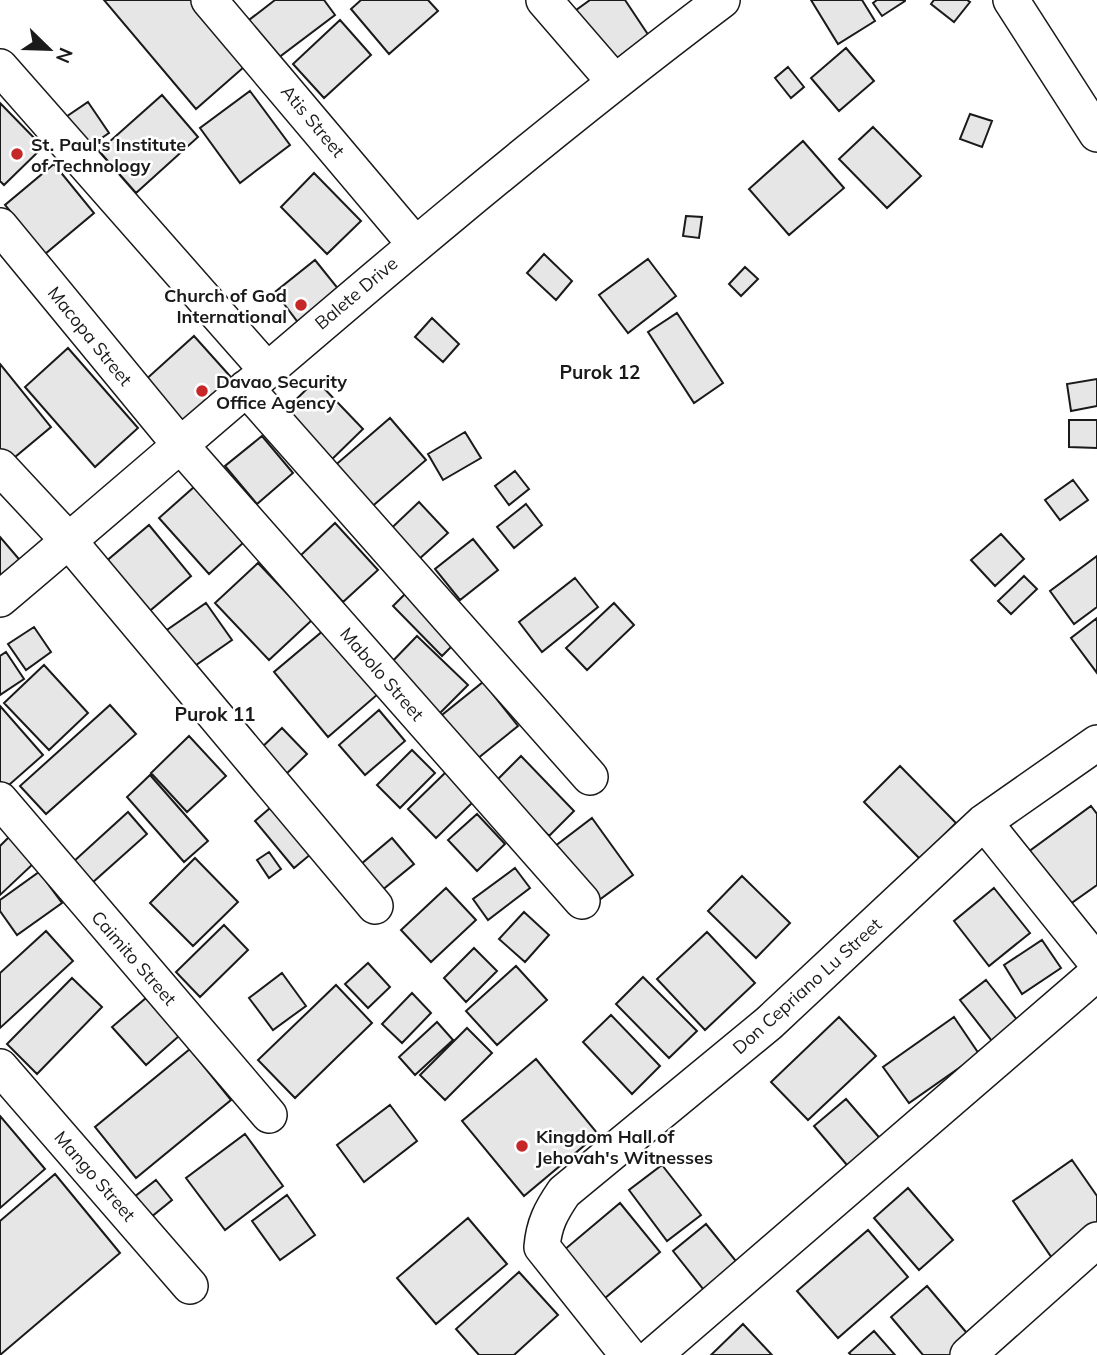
<svg xmlns="http://www.w3.org/2000/svg" width="1097" height="1355" viewBox="0 0 1097 1355" font-family="Mulish,sans-serif">
<style>
.building{fill:#e6e6e6;stroke:#1a1a1a;stroke-width:2}
.lines{fill:none;stroke-linecap:round;stroke-linejoin:round}
.minor-casing{stroke:#1a1a1a;stroke-width:38}
.minor{stroke:#fff;stroke-width:35}
.poi-dot{fill:#c62828;stroke:#fff;stroke-width:2.5}
.labels{text-anchor:middle;dominant-baseline:central;stroke-width:5;stroke-linejoin:round;paint-order:stroke}
.street-label{font-size:18px;fill:#1a1a1a;stroke:#fff}
.poi-label{font-size:18px;font-weight:bold;fill:#1a1a1a;stroke:#fff;text-anchor:start}
.neighbourhood-label{font-size:19px;font-weight:bold;fill:#1a1a1a;stroke:#fff}
</style>
<rect width="100%" height="100%" fill="#fff"/>
<path class="building" d="M104,0h97l51,60 -56,49z
M275,0h49l11,15 -57,43 -29,-38z
M361,0h67l10,11 -49,43 -38,-45z
M590,0h35l26,39 -40,29 -39,-55z
M811,0h51l13,21 -37,23z
M877,0h28v1l-23,15 -9,-13z
M934,0h33l3,2 -16,20 -23,-18z
M340,20l31,35 -47,43 -31,-34z
M846,48l28,33 -35,30 -28,-33z
M788,67l16,20 -13,11 -16,-20z
M250,91l40,54 -50,38 -40,-55z
M162,95l36,42 -62,56 -37,-42z
M88,102l21,31 -31,21 -21,-31z
M0,103l43,44 -39,38 -4,-4z
M970,114l22,7 -10,26 -22,-8z
M873,127l48,49 -34,32 -48,-49z
M803,141l41,47 -55,47 -40,-46z
M54,164l40,49 -49,41 -40,-49z
M314,173l47,48 -34,33 -46,-47z
M686,216l16,1 -3,21 -16,-2z
M544,254l28,27 -16,19 -29,-27z
M648,259l28,37 -48,37 -29,-38z
M315,260l29,36 -41,33 -28,-37z
M745,267l13,12 -17,17 -12,-12z
M677,313l46,70 -29,20 -46,-71z
M432,318l27,26 -16,18 -28,-25z
M194,336l44,49 -51,47 -44,-50z
M68,348l70,80 -43,39 -70,-80z
M0,364l51,63 -48,40 -3,-4z
M1097,379v27l-26,5 -4,-27z
M316,380l47,49 -39,38 -47,-49z
M390,418l36,42 -58,50 -36,-42z
M1069,420h28v28l-28,-1z
M465,432l16,26 -38,22 -15,-26z
M262,436l31,37 -36,31 -32,-38z
M515,471l14,18 -20,16 -14,-19z
M1073,480l15,20 -28,20 -15,-20z
M194,487l49,56 -34,31 -50,-56z
M419,502l29,31 -40,36 -28,-30z
M526,504l16,21 -28,23 -17,-21z
M335,523l43,47 -35,32 -42,-47z
M149,525l42,51 -52,44 -42,-51z
M1001,534l23,25 -29,27 -24,-26z
M0,537l24,28 -24,20z
M473,539l25,31 -38,30 -25,-31z
M1097,556v51l-23,17 -24,-33z
M258,563l54,57 -43,40 -54,-57z
M1024,576l13,13 -26,25 -13,-13z
M575,578l23,29 -56,45 -23,-30z
M412,587l49,50 -19,19 -49,-50z
M206,603l26,37 -46,32 -25,-38z
M614,603l20,22 -47,45 -21,-22z
M1097,618v55l-26,-35z
M34,627l17,25 -25,18 -18,-26z
M324,630l54,64 -50,43 -54,-65z
M417,636l51,49 -34,34 -50,-49z
M6,652l18,27 -24,16v-39z
M44,665l44,48 -39,37 -45,-47z
M483,682l35,44 -46,37 -35,-44z
M110,705l26,29 -90,80 -26,-28z
M0,706l43,49 -42,37 -1,-1z
M379,710l26,31 -40,34 -26,-30z
M282,728l25,26 -24,23 -25,-26z
M189,736l37,40 -39,36 -36,-39z
M412,750l23,23 -35,35 -23,-23z
M521,756l53,55 -25,25 -53,-55z
M900,766l56,57 -36,36 -56,-57z
M446,772l28,29 -38,37 -28,-29z
M150,775l58,66 -24,21 -57,-65z
M277,802l40,47 -23,19 -39,-47z
M1091,806l6,8v71l-34,24 -39,-54z
M128,812l19,22 -55,49 -19,-21z
M477,814l28,30 -28,27 -29,-31z
M592,818l41,57 -42,31 -41,-56z
M10,836l24,27 -34,32v-49z
M392,838l22,26 -33,27 -21,-26z
M269,852l12,17 -12,9 -12,-18z
M195,858l43,44 -45,44 -43,-43z
M515,868l15,20 -42,32 -15,-21z
M39,872l23,31 -45,32 -17,-24v-11z
M742,876l48,47 -34,35 -48,-47z
M446,888l30,32 -45,42 -30,-32z
M994,888l36,45 -41,33 -35,-45z
M524,912l25,23 -24,27 -26,-23z
M224,925l24,25 -48,47 -24,-25z
M46,931l27,30 -73,67v-55z
M707,932l48,51 -50,47 -48,-51z
M1042,940l19,28 -39,26 -18,-29z
M474,948l23,23 -31,31 -22,-24z
M368,963l22,24 -22,21 -23,-24z
M516,966l31,34 -50,45 -31,-34z
M282,973l24,33 -33,24 -24,-32z
M643,977l54,54 -28,27 -53,-54z
M72,978l30,29 -65,67 -30,-30z
M986,980l32,41 -26,20 -32,-41z
M336,985l36,38 -77,75 -37,-38z
M412,993l19,20 -29,30 -20,-19z
M146,998l33,38 -33,29 -34,-38z
M611,1015l49,51 -28,28 -49,-52z
M839,1017l37,39 -68,64 -37,-38z
M954,1017l25,37 -70,49 -26,-36z
M437,1022l16,18 -38,35 -16,-18z
M467,1028l25,25 -47,47 -25,-25z
M190,1049l41,51 -95,78 -41,-51z
M536,1059l62,75 -74,62 -62,-75z
M846,1099l38,44 -32,28 -38,-45z
M390,1105l27,36 -53,41 -27,-37z
M0,1116l45,53 -45,39z
M245,1134l38,52 -58,44 -39,-52z
M1072,1160l25,36v34l-43,31 -41,-60z
M662,1165l39,50 -34,26 -38,-51z
M55,1174l65,79 -120,102v-134z
M156,1180l16,20 -27,22 -16,-21z
M908,1188l45,52 -34,30 -45,-52z
M287,1195l28,40 -35,25 -28,-39z
M620,1203l40,49 -55,46 -41,-48z
M468,1218l39,46 -71,60 -39,-46z
M706,1224l38,47 -33,28 -38,-48z
M868,1230l40,47 -70,61 -41,-47z
M519,1272l39,43 -44,40h-35l-23,-26z
M927,1286l50,59 -11,10h-43l-32,-38z
M743,1324l29,31h-61z
M874,1331l21,24h-44l-2,-2z"/>
<g class="lines">
<g class="minor-casing">
<path id="minor" d="M209,0l206,244
M544,0l70,81
M1011,0l86,134
M0,67l266,302
M0,226l181,220 401,455
M246,388l344,389
M0,467l68,73 307,366
M0,599c239,-202 472,-411 722,-599
M0,800l269,315
M984,822l113,141
M0,1067l190,219
M628,1355l-86,-108c2,-23 9,-36 22,-55l205,-169 215,-201 113,-79
M654,1355l443,-382
M968,1355l129,-115"/>
</g>
<use href="#minor" class="minor"/>
</g>
<g class="poi-dot">
<circle cx="17" cy="154" r="7"/>
<circle cx="301" cy="305" r="7"/>
<circle cx="202" cy="391" r="7"/>
<circle cx="522" cy="1146" r="7"/>
</g>
<g class="labels">
<g class="street-label">
<text transform="translate(313 121) rotate(50)">Atis Street</text>
<text transform="translate(356 293) rotate(-40)">Balete Drive</text>
<text transform="translate(90 336) rotate(51)">Macopa Street</text>
<text transform="translate(382 674) rotate(49)">Mabolo Street</text>
<text transform="translate(134 958) rotate(49)">Caimito Street</text>
<text transform="translate(807 986) rotate(-42)">Don Cepriano Lu Street</text>
<text transform="translate(95 1176) rotate(49)">Mango Street</text>
</g>
<g class="poi-label">
<text x="31" y="144">St. Paul's Institute<tspan x="31" dy="21">of Technology</tspan></text>
<text x="287" y="295" text-anchor="end">Church of God<tspan x="287" dy="21">International</tspan></text>
<text x="216" y="381">Davao Security<tspan x="216" dy="21">Office Agency</tspan></text>
<text x="536" y="1136">Kingdom Hall of<tspan x="536" dy="21">Jehovah's Witnesses</tspan></text>
</g>
<g class="neighbourhood-label">
<text x="600" y="372">Purok 12</text>
<text x="215" y="714">Purok 11</text>
</g>
</g>
<g transform="translate(49 49) rotate(113)" stroke="#ffffff" stroke-width="5" paint-order="stroke">
<path d="M0-5L12 26L0 18L-12 26Z" fill="#1a1a1a"/>
<text y="-10" font-size="19" font-weight="bold" text-anchor="middle" fill="#1a1a1a">N</text>
</g>
</svg>
